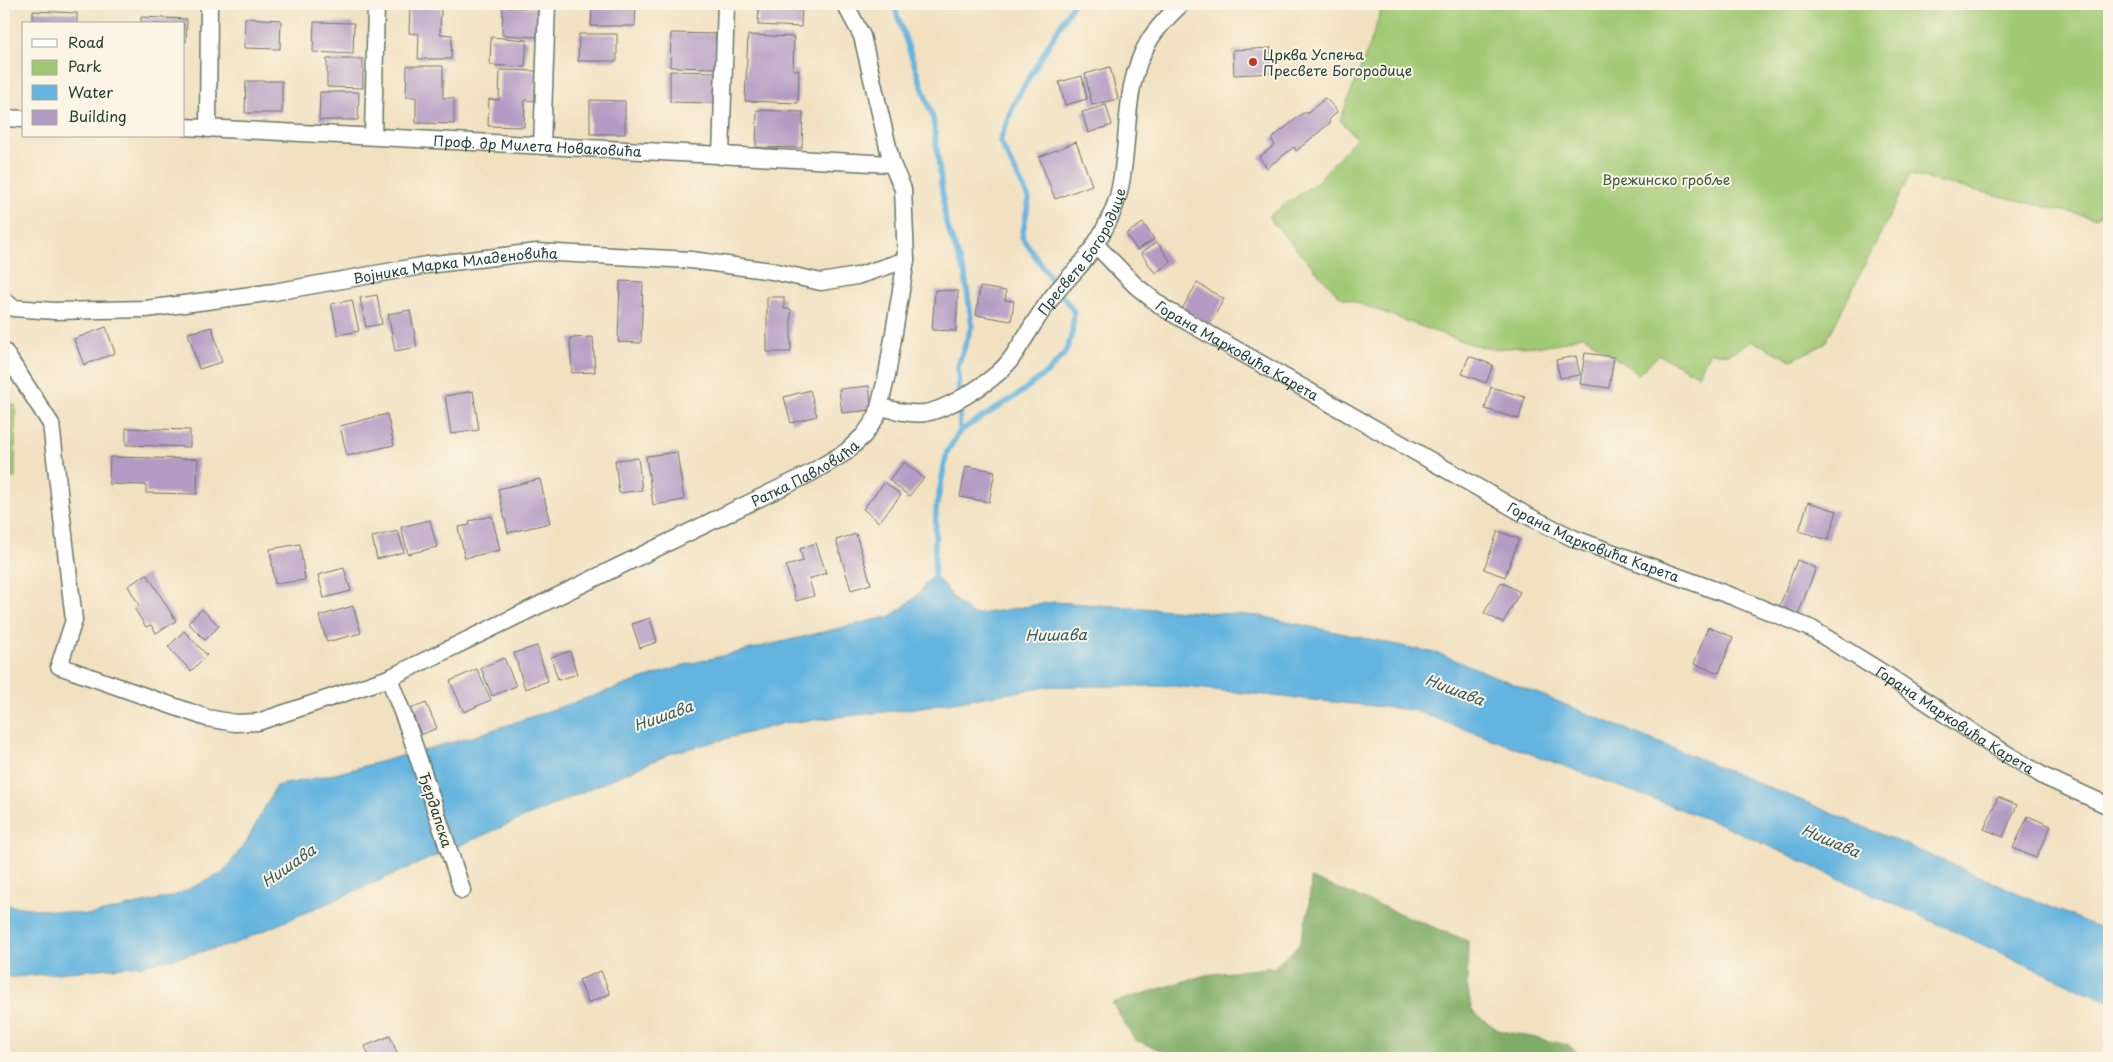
<svg xmlns="http://www.w3.org/2000/svg" width="2113" height="1062" viewBox="0 0 2113 1062" font-family="'Playpen Sans',sans-serif">
<style>
.green{fill:#a1c975;stroke:#608354}
.forest{fill:#80ad66;stroke:#50754d}
.water{fill:#64b4df;stroke:#42788a}
.lines{fill:none;stroke-linecap:round;stroke-linejoin:round}
.stream{stroke:#64b4df;stroke-width:5.5}
.building{fill:#b39bc4}
.minor-casing{stroke:#687665;stroke-width:19}
.minor{stroke:#fff;stroke-width:16}
.poi-dot{fill:#c8321e;stroke:#fcf5e5;stroke-width:2}
.labels{text-anchor:middle;dominant-baseline:central;stroke-width:4;stroke-linejoin:round;paint-order:stroke}
.poi-label{font-size:14px;fill:#1f3d34;stroke:#fcf5e5;text-anchor:start}
.street-label{font-size:14px;fill:#1f3d34;stroke:#fcf5e5}
.park-label{font-size:14px;fill:#395941;stroke:#fcf5e5}
.water-label{font-size:15px;font-style:italic;fill:#305b5f;stroke:#fcf5e5}
</style>
<rect width="100%" height="100%" fill="#fcf5e5"/>
<filter id="ink" filterUnits="userSpaceOnUse"><feTurbulence type="fractalNoise" baseFrequency=".02" numOctaves="2"/><feDisplacementMap in="SourceGraphic" scale="10" xChannelSelector="R" yChannelSelector="G"/><feConvolveMatrix kernelMatrix="1 2 1 2 8 2 1 2 1" color-interpolation-filters="sRGB"/></filter>
<filter id="wash" filterUnits="userSpaceOnUse"><feTurbulence type="fractalNoise" baseFrequency=".0096" numOctaves="4" result="noise"/><feDisplacementMap in="SourceGraphic" scale="20" xChannelSelector="R" yChannelSelector="G"/><feGaussianBlur stdDeviation="1.12" result="paint"/><feColorMatrix in="noise" values="0 0 0 0 0 0 0 0 0 0 0 0 0 0 0 0 0 1.4 0 .05"/><feComposite in="paint" operator="in"/></filter>
<g filter="url(#wash)">
<rect width="100%" height="100%" fill="#f1e1c1"/>
<path class="green" d="M1383,4h726v208l-16,6 -183,-43 -85,169 -34,16 -38,-19 -24,13 -19,-2 -12,23 -39,-20 -21,19 -55,-39 -29,10 -64,4 -32,-9 -119,-44 -71,-79 49,-35 39,-44 -16,-18 30,-76z
M4,405h11v73h-11z"/>
<path class="forest" d="M1311,878l157,63 -1,44 5,26 26,19 70,15 16,13h-403l-46,-18 -23,-37 93,-28 70,-8 24,-22 10,-36z"/>
<path class="water" d="M934,574l22,27 17,14 81,-13 205,14 181,38 368,149 301,129v69l-30,-12 -356,-164 -310,-115 -239,-24h-121l-151,24 -117,13 -113,30 -441,192 -88,20 -129,12 -10,-1v-71l86,10 84,-19 49,-23 24,-32 29,-55 59,-12 137,-37 212,-72 207,-49 23,-17z"/>
<g class="lines">
<path class="stream" d="M895,4l2,11 36,103 13,105 19,52 7,50 -14,41 2,65
M934,581l2,-72 11,-57 13,-21 56,-35 33,-25 16,-18 7,-19 2,-22 -52,-75 7,-38 -29,-58 14,-38 59,-99"/>
</g>
<g id="blocks">
<path class="building" d="M592,4h44l-1,22h-44z
M759,4h43l-1,23 -43,-2z
M410,7l31,1 -1,26 12,1 -1,24h-33l1,-25 -10,-1z
M503,7l35,1 -1,29 -35,-2z
M33,11l44,2v11h-44z
M141,17l46,2 -1,23h-2v-18h-43z
M245,18l36,2 -1,29 -36,-1z
M314,22l40,1 -1,31 -40,-2z
M671,33l45,1v34l-46,-1z
M579,34h38v27h-39z
M748,35l46,2 -1,33h6l-1,33 -53,-2z
M491,37l36,3 -2,27 -35,-2z
M1271,48l2,25 -39,2 -1,-25z
M327,59h36v29l-36,-1z
M407,66h36v32h11v26l-38,-1v-26h-10z
M1110,67l8,32 -26,6 -7,-31z
M500,70l36,1 -1,30 -10,-1 -1,27 -36,-1 1,-27 10,1z
M670,71l45,1 -1,31 -44,-1z
M1082,76l5,23 -22,6 -6,-23z
M246,81h36v32h-37z
M320,92h39l-1,28h-39z
M1325,98l10,10 2,4 -8,8 1,3 -34,28 -2,-4 -27,21 -8,-11 16,-12 -4,-6 32,-26h5z
M590,100l35,1v33h-35z
M1106,105l6,20 -24,8 -6,-21z
M757,110l46,2 -1,36 -46,-1z
M1076,142l16,43 -37,14 -16,-42z
M1143,223l11,16 -17,11 -11,-16z
M1157,242l14,20 -16,11 -14,-20z
M620,281l23,1 -2,61 -23,-1z
M1197,283l27,16 -15,26 -27,-16z
M980,287l26,4 -1,9 9,1 -3,20 -35,-6z
M935,290l23,1 -2,40 -24,-1z
M377,295l5,29 -16,3 -6,-29z
M767,297h17v12h7v43h-24z
M352,300l7,31 -21,4 -7,-31z
M410,310l7,37 -22,4 -7,-37z
M106,327l9,26 -31,12 -10,-26z
M212,327l10,35 -23,7 -11,-36z
M593,337l2,35 -23,1 -2,-35z
M1585,353l29,4 -5,31 -29,-4z
M1469,356l24,9 -7,18 -24,-9z
M1576,356l4,19 -20,3 -4,-18z
M869,386l3,24 -30,3 -3,-24z
M1491,387l34,10 -6,22 -34,-10z
M810,390l7,26 -26,7 -7,-26z
M473,391l6,39 -28,4 -6,-38z
M387,414l7,31 -47,11 -7,-30z
M126,428l64,2v17l-64,-2z
M677,452l7,48 -31,5 -7,-49z
M110,457l88,2 -1,35 -51,-1v-8l-37,-1z
M638,458l4,32 -23,3 -4,-33z
M904,462l20,16 -15,18 -20,-16z
M966,466l29,5 -6,31 -29,-5z
M540,479l10,44 -42,10 -10,-44z
M885,482l16,13 -22,27 -16,-13z
M1808,502l29,9 -9,29 -29,-9z
M492,516l8,34 -35,8 -7,-31 12,-2 -1,-4z
M430,520l7,27 -29,7 -7,-27z
M398,531l6,21 -27,7 -5,-22z
M1498,531l21,8 -14,38 -21,-8z
M856,534l15,50 -20,6 -15,-50z
M816,543l10,30 -17,6 5,17 -18,5 -10,-35 17,-5 -3,-12z
M300,544l5,36 -30,4 -5,-35z
M1797,560l19,8 -18,47 -19,-7z
M344,568l7,23 -27,7 -6,-23z
M147,574l29,47 -20,12 -5,-8 -5,2 -12,-19 5,-3 -11,-19z
M1501,582l19,10 -17,31 -19,-10z
M353,606l8,27 -34,9 -8,-26z
M202,609l17,17 -14,14 -17,-17z
M650,618l7,24 -17,6 -8,-24z
M1708,627l25,10 -14,36 -25,-9z
M184,631l23,24 -16,16 -23,-24z
M537,646l11,35 -23,8 -11,-36z
M570,651l7,23 -19,6 -7,-23z
M504,658l12,28 -24,10 -11,-28z
M477,669l14,31 -27,12 -14,-31z
M426,703l11,25 -16,7 -11,-26z
M1998,797l19,8 -14,32 -19,-8z
M2028,816l23,10 -15,32 -23,-10z
M601,971l9,23 -22,9 -9,-23z
M390,1036l9,22h-29l-5,-12z"/>
</g>
</g>
<g filter="url(#ink)">
<use href="#blocks" fill-opacity="0" stroke="#687665" stroke-width="1"/>
<g class="lines">
<g class="minor-casing">
<g id="minor">
<path d="M4,118l20,1"/>
<path id="s1" d="M184,127l708,37"/>
<path d="M208,129l1,-125"/>
<path d="M373,136l3,-132"/>
<path d="M542,146l5,-142"/>
<path d="M721,156l5,-152"/>
<path id="s2" d="M1095,244l41,42 29,23 361,206 49,24 159,58 78,32 73,45 102,68 58,35 64,29"/>
<path id="s3" d="M4,300l9,8 42,3 91,-2 128,-17 153,-27 110,-13 154,8 81,11 49,11 36,-6 49,-16"/>
<path d="M4,351l47,73 23,196 -15,46 148,52 28,5 23,-1 131,-44"/>
<path id="s4" d="M880,407c15,3 30,8 45,6 24,-4 72,-34 86,-54 14,-20 26,-43 42,-63 9,-12 20,-22 30,-34 14,-18 29,-44 35,-66 14,-52 2,-107 31,-155 8,-14 21,-26 32,-37"/>
<path id="s5" d="M462,890l-53,-160 -20,-52 420,-204 37,-22 18,-17 13,-19 10,-41 19,-115 -3,-71 -11,-25 -30,-128 -17,-32"/>
</g>
</g>
<use href="#minor" class="minor"/>
</g>
</g>
<circle class="poi-dot" cx="1253" cy="62" r="5"/>
<g class="labels">
<g class="poi-label">
<text x="1263" y="54">Црква Успења<tspan x="1263" dy="16">Пресвете Богородице</tspan></text>
</g>
<g class="street-label">
<text stroke="none"><textPath href="#s1" startOffset="354">Проф. др Милета Новаковића</textPath></text>
<text stroke="none"><textPath href="#s4" startOffset="278">Пресвете Богородице</textPath></text>
<text stroke="none"><textPath href="#s3" startOffset="458">Војника Марка Младеновића</textPath></text>
<text stroke="none"><textPath href="#s2" startOffset="179">Горана Марковића Карета</textPath></text>
<text stroke="none"><textPath href="#s5" startOffset="688">Ратка Павловића</textPath></text>
<text stroke="none"><textPath href="#s2" startOffset="584">Горана Марковића Карета</textPath></text>
<text stroke="none"><textPath href="#s2" startOffset="989">Горана Марковића Карета</textPath></text>
<text transform="translate(436 810) rotate(72)">Ђердапска</text>
</g>
<g class="park-label">
<text x="1666" y="179">Врежинско гробље</text>
</g>
<g class="water-label">
<text transform="translate(1056 634) rotate(-1)">Нишава</text>
<text transform="translate(1455 689) rotate(21)">Нишава</text>
<text transform="translate(663 715) rotate(-20)">Нишава</text>
<text transform="translate(1831 840) rotate(23)">Нишава</text>
<text transform="translate(288 865) rotate(-35)">Нишава</text>
</g>
</g>
<rect width="2113" height="1062" fill="none" stroke="#fcf5e5" stroke-width="20"/>
<rect x="22" y="22" width="162" height="115" fill="#fcf5e5" stroke="#a4ab9e"/>
<rect x="32" y="39" width="25" height="8" fill="#ffffff" stroke="#a4ab9e"/>
<text x="68" y="48" font-size="15" fill="#1f3d34">Road</text>
<rect x="32" y="60" width="25" height="15" fill="#a1c975" stroke="#a4ab9e"/>
<text x="68" y="72" font-size="15" fill="#1f3d34">Park</text>
<rect x="32" y="85" width="25" height="15" fill="#64b4df" stroke="#a4ab9e"/>
<text x="68" y="98" font-size="15" fill="#1f3d34">Water</text>
<rect x="32" y="110" width="25" height="15" fill="#b39bc4" stroke="#a4ab9e"/>
<text x="68" y="122" font-size="15" fill="#1f3d34">Building</text>
</svg>
